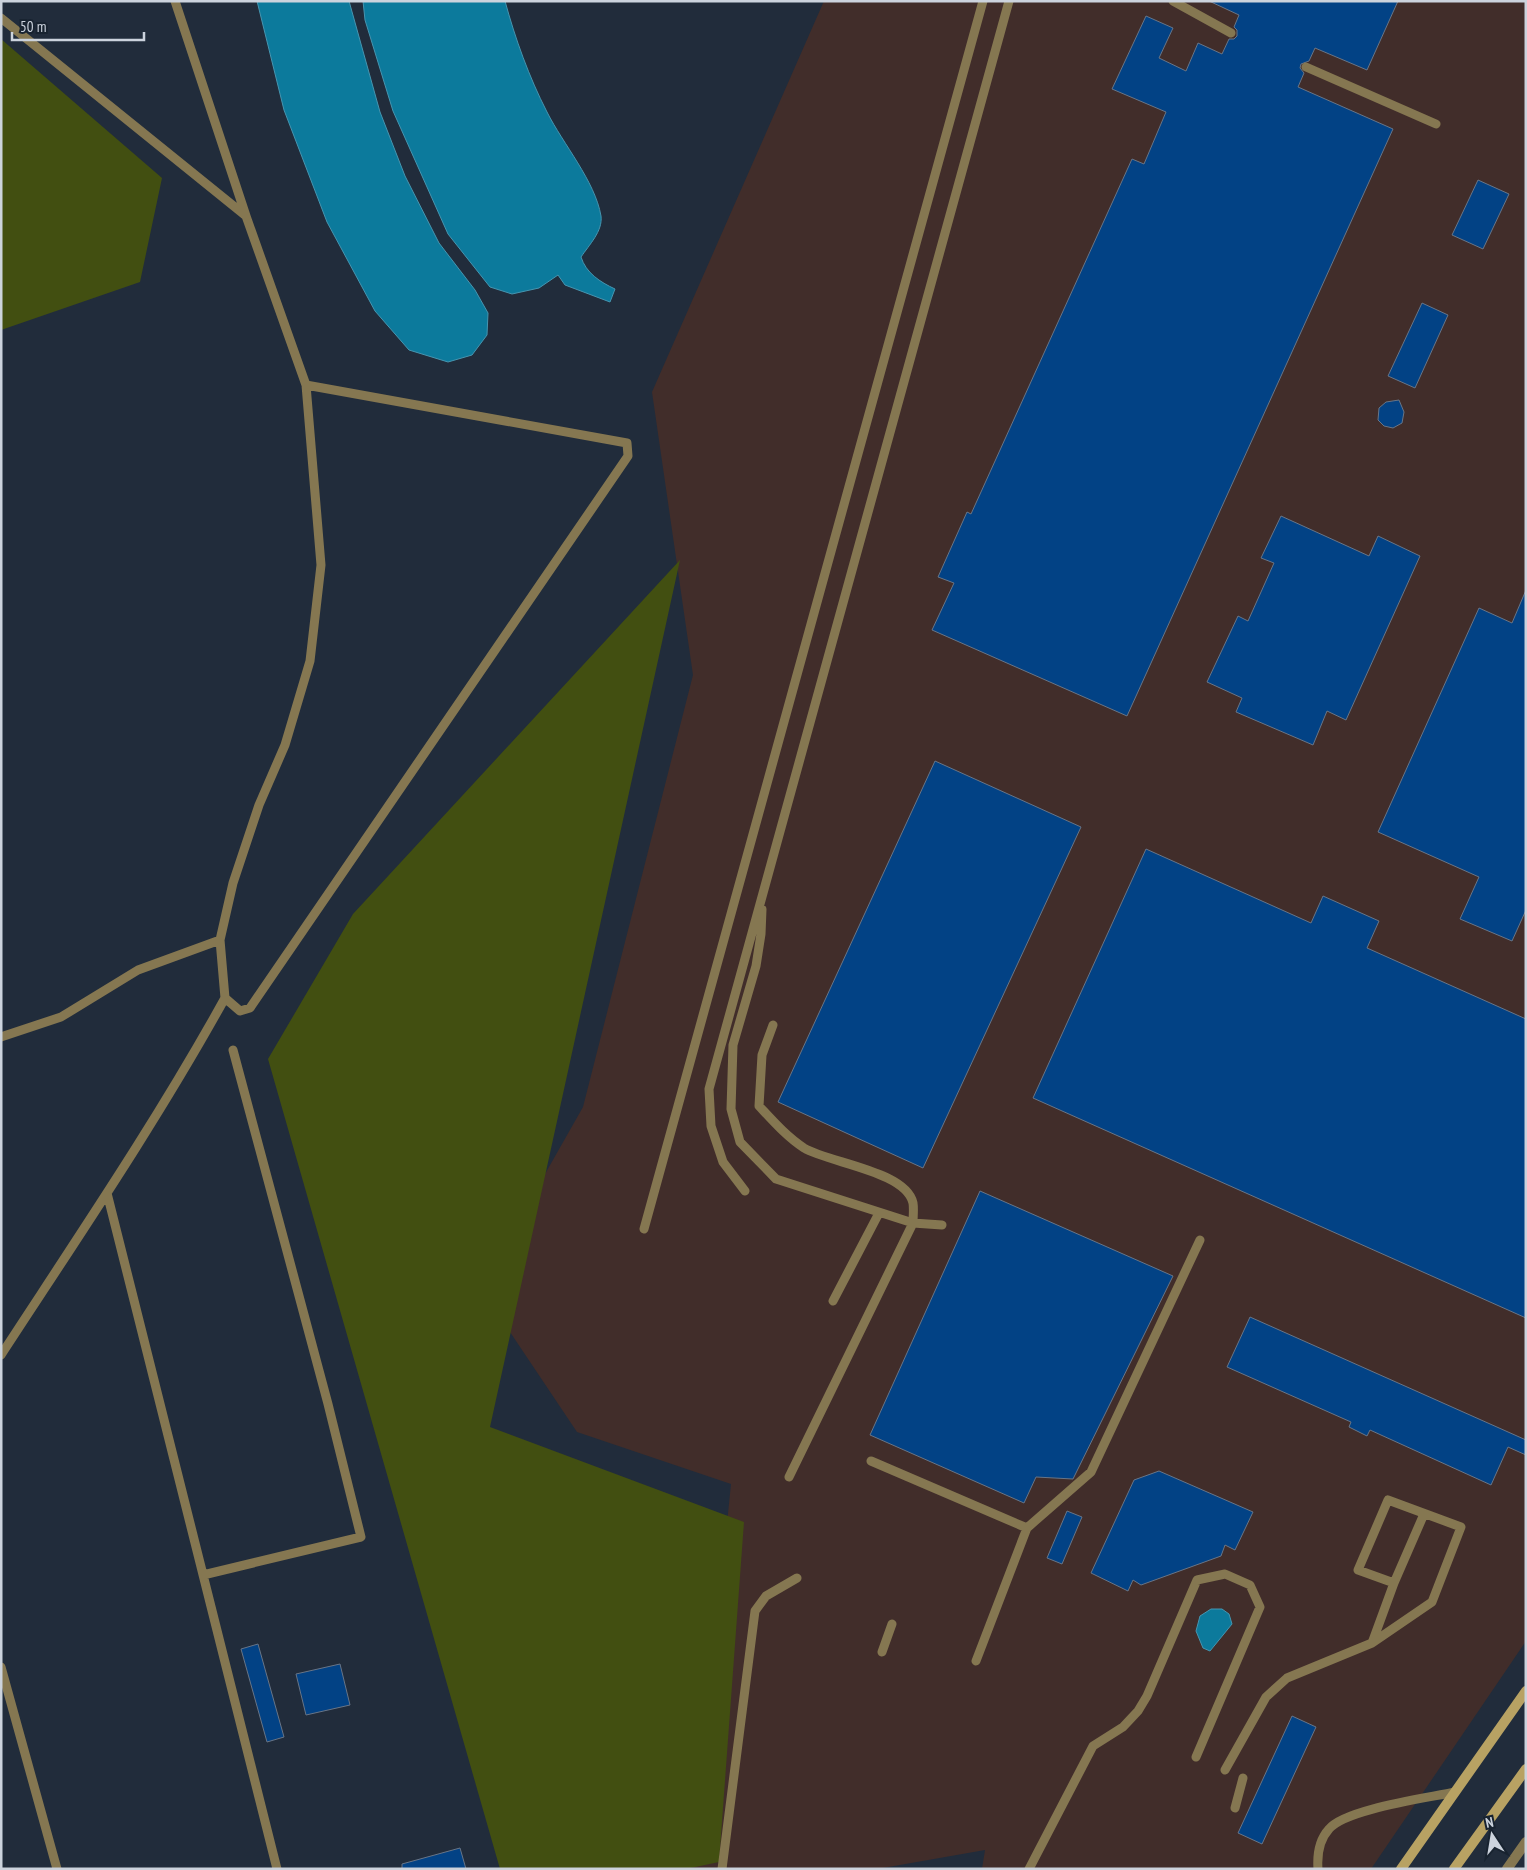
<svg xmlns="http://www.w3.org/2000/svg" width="1527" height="1870" viewBox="0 0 1527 1870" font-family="'PT Sans Narrow',sans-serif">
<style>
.industrial{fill:#412d2a}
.green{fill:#424f11}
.water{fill:#0c7a9c;stroke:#4695b0}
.building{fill:#024285;stroke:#687587}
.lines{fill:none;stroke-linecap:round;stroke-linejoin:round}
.lane{stroke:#857751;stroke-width:9}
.street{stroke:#857751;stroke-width:10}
.secondary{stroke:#b8a263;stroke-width:10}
</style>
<rect width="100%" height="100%" fill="#212c3b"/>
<path class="industrial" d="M824,1h702v1640l-155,228h-389l3,-19 -108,19h-185l39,-385 -154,-52 -67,-100 14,-121 59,-104 110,-432 -41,-283z"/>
<path class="green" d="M1,39l161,139 -22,104 -139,48z
M680,560l-190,867 254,95 -25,340 -33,7h-186l-232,-810 85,-145z"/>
<path class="water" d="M257,1h92l31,111 25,64 34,67 36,47 13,23 -1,22 -15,20 -24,7 -39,-12 -34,-39 -48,-89 -43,-112z
M363,1h142c10,37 24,76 42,111 16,32 48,69 54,104 2,15 -12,29 -20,41 5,16 19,25 34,32l-5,13 -45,-17 -7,-10 -19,13 -27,6 -22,-7 -42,-53 -55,-123 -28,-91z
M1211,1609h11l7,5 3,10 -22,27 -7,-3 -7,-17 4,-15z"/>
<path class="building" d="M1209,1h189l-31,69 -52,-22 -6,13 -8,3 -1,4 4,5 -6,14 95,42 -266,587 -195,-86 22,-47 -16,-6 29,-65 4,2 161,-355 12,5 22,-52 -54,-23 34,-73 27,12 -14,30 27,13 12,-28 24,11 7,-15h5l3,-3v-6l-3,-3 5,-12z
M1478,180l31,14 -26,55 -31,-14z
M1422,303l26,12 -33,73 -27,-12z
M1399,400l5,12 -2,11 -9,5 -9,-2 -6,-6 1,-12 7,-6z
M1281,516l88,40 9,-20 42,20 -74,164 -19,-9 -14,34 -77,-33 6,-14 -35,-16 31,-66 10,5 26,-58 -13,-5z
M1526,590v320l-14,31 -52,-22 19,-42 -101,-45 101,-224 33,15z
M935,761l146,66 -158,341 -145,-66z
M1146,849l165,74 12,-27 56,25 -12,27 159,71v299l-493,-220z
M980,1191l193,85 -100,203 -37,-2 -12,26 -154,-68z
M1250,1317l276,123v15l-18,-8 -17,38 -121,-55 -3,6 -18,-9 2,-5 -124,-55z
M1159,1471l94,41 -18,38 -10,-5 -4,11 -80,29 -8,-5 -5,11 -37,-18 43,-93z
M1067,1511l15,6 -20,47 -15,-6z
M258,1644l26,93 -17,5 -26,-93z
M340,1664l10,41 -44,10 -10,-41z
M1292,1716l24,11 -54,117 -24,-11z
M460,1848l6,21h-64v-5z"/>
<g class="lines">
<path class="lane" d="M1173,1l58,32
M1,18l245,198 -71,-215
M1306,67l130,57
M246,216l60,169
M306,385l321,58 1,13 -378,552 -10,3 -15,-13 -5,-58 13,-57 26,-78 26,-60 25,-84 11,-96z
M762,909l-1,25 -5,32 -23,79 -2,64 9,33 36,37 137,44 29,2
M773,1025l-11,30 -3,51c14,15 28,31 45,42 25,15 102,23 109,55 1,6 0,14 0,20l-124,254
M1,1037l60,-20 77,-47 82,-30
M745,1191l-22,-29 -12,-36 -2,-37 300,-1088
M107,1193l170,676
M644,1229l339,-1228
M833,1301l46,-88
M1,1355c77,-118 156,-234 224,-357
M871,1461l156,67 64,-56 109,-232
M203,1575l158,-38 -33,-133 -95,-354
M1394,1583l30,-69
M882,1652l10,-28
M976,1661l51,-133
M1,1667l56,202
M1225,1770l41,-73 21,-19 85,-35 60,-41 29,-75 -73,-27 -30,70 36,13 -22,60
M1235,1808l8,-30
M722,1869l33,-258 11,-15 31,-18
M1029,1869l64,-123 30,-19 15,-16 9,-15 50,-116 28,-6 25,11 10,22 -64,150
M1318,1869c-1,-14 1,-29 11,-40 16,-20 99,-31 126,-37"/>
<path class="street" d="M1507,1869l19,-27"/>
<path class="secondary" d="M1401,1869l125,-178
M1454,1869l72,-100"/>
</g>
<rect width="1527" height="1870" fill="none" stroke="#ccd3dd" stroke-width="5"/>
<g transform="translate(1492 1835) rotate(348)" stroke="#182330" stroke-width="4" paint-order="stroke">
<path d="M0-4L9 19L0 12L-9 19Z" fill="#ccd3dd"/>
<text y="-8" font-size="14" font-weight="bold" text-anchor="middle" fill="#ccd3dd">N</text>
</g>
<path d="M12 32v8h132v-8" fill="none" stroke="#ccd3dd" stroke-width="2.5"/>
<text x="20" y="32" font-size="15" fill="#ccd3dd" stroke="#182330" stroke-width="4" paint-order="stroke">50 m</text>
</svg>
